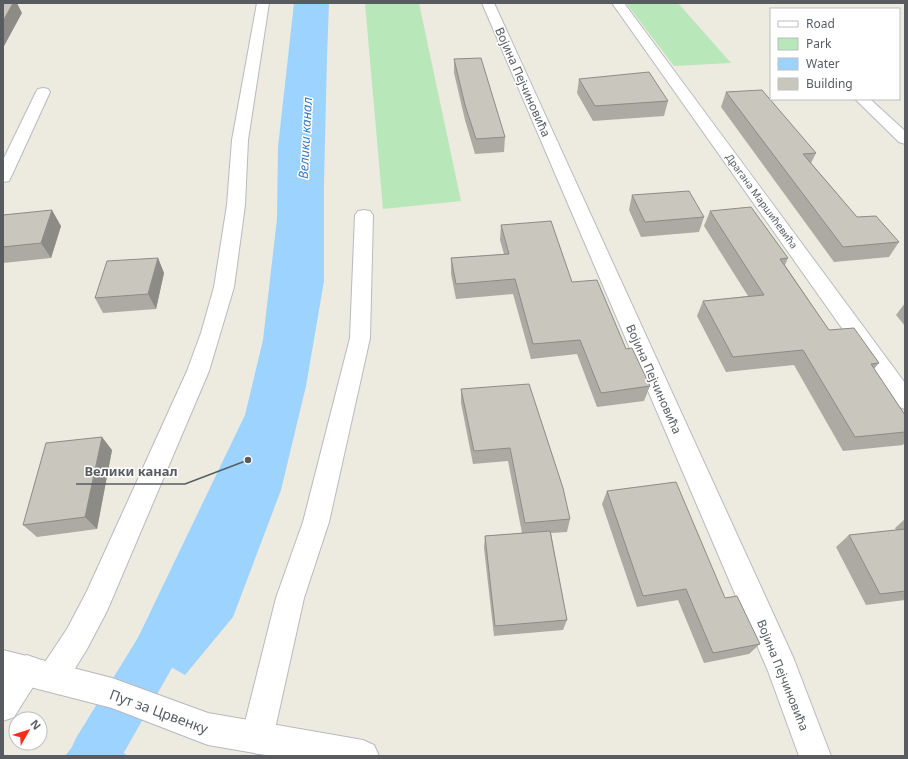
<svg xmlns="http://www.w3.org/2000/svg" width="908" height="759" viewBox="0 0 908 759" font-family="'Noto Sans',sans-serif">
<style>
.green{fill:#b8e7b9}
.water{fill:#9cd3ff}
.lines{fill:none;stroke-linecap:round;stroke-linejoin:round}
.canal{fill:#9cd3ff;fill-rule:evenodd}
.street-casing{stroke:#b7babf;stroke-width:2}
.secondary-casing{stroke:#b5b9bf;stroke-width:2}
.street{fill:#fff;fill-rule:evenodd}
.secondary{fill:#fff;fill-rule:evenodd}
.wall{fill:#adaaa3}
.shaded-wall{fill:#8d8b85}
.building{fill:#c9c6be;stroke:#8d8b85}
.labels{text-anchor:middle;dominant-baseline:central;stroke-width:3;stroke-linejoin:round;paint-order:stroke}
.far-street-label{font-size:10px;fill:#585c61;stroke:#fff}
.street-label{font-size:12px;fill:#585c61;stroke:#fff}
.water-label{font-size:13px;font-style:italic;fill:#3579c1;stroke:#fff}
.near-street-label{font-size:14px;fill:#585c61;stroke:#fff}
.leader{fill:none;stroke:#585c61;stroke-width:1.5}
.callout-dot{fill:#585c61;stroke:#fff;stroke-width:1.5}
.callout-label{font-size:13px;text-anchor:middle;font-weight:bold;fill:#585c61;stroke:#fff;stroke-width:3;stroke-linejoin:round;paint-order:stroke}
</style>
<rect width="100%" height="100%" fill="#edeadf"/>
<path class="green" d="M365,3h54l42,198 -78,8z
M626,3h52l53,60 -57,3z"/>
<path class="water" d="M294,3h35l-2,54 -3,124v100l-18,105 -25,104 -48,127 -48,58 -51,-29 111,-231 18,-75 14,-121 1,-72z
M86,729l42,27h-63z"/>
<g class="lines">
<path class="canal" d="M175,592l16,6 6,16 -16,38 -59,104h-54l8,-18 73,-118 10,-22z"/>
<g class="street-casing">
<path id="street" d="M257,3h12l-21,137 -3,65 -11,82 -25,84 -102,240 -20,38 -24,39 -11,4 -11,-4 -3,-9 -24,38 -11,4v-42l13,-20 11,-4 11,4 3,9 26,-39 20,-38 100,-220 14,-38 13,-46 13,-82 5,-65z
M482,3h12l299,654 38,99h-32l-31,-85z
M612,3h12l281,380v26l-8,-3z
M43,88l5,1 2,3 -39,85 -2,4 -6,1v-22l33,-68 2,-3z
M855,99h15l35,32v13l-6,-2z
M364,210l6,1 3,4 -3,123 -41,184 -25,76 -31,140 -5,11 -11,5 -11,-5 -5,-11 35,-140 27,-76 47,-184 5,-123 3,-4z"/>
</g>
<g class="secondary-casing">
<path id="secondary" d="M3,650l109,28 96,35 155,27 11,5 5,11h-107l-64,-11 -96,-37 -109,-28z"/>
</g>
<use href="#street" class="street"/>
<use href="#secondary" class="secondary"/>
</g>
<path class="wall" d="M454,59l51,78 -1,15 -29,2 -10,-34 -11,-47z
M579,79l89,22 -4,15 -71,5 -16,-28z
M726,92l90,61 -5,10 46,54 42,25 -10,15 -55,5 -113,-155z
M632,195l72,22 -5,15 -58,5 -12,-27z
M710,211l78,47 -3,7 44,65 50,33 -5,6 31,46v27l-2,3 -60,6 -49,-86 -68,7 -29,-56 6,-15 45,-5 -44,-70z
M3,215l58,11 -10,32 -48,5z
M501,225l71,57 54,67 24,37 -6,15 -47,6 -20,-53 -46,5 -18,-65 -57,5 -5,-25v-16l53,-4 -4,-14z
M158,258l6,15 -8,36 -53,4 -8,-15z
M905,303v23l-9,-11z
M461,389l109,130 -3,13 -16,1 16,87 -4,10 -69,6 -10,-88 1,-12 37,-3 -14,-72 -35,3 -12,-61z
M112,450l-15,79 -60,8 -14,-12z
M607,491l118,107 35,46 -11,10 -45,9 -26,-63 -41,7 -35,-103z
M905,519v81l-39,5 -30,-58 13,-12 47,-5 -1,-2z"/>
<path class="shaded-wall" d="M13,3h4l5,10 -19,35v-27z
M52,210l9,16 -10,32 -10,-15z
M158,258l6,15 -8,36 -8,-15z
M102,437l10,13 -15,79 -12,-12z"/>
<path class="building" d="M3,3h10l-10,18z
M481,58l24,79 -29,2 -11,-34 -11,-46z
M649,72l19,29 -73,5 -16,-27z
M762,90l54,63 -13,1 54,63 19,-1 23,26 -56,5 -117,-155z
M689,191l15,26 -59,5 -13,-27z
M751,207l37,51 -8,1 49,71 25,-2 25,35 -8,1 34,51v17l-50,5 -52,-87 -70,7 -30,-56 61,-6 -54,-84z
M52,210l-11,33 -38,4v-32z
M551,221l21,61 25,-2 29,69 6,-1 18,38 -49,7 -21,-53 -47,4 -18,-65 -59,5 -5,-26 58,-4 -8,-29z
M158,258l-10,36 -53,4 12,-37z
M529,384l34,104 7,31 -45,4 -15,-75 -36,3 -13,-62z
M102,437l-17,80 -62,8 23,-82z
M676,482l49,116 12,-2 23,48 -47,9 -27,-64 -43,7 -36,-105z
M905,529v62l-25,3 -31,-59z
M550,531l17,89 -72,6 -10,-90z"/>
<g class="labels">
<g class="far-street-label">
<text transform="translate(762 201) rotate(54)">Драгана Маршићевића</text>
</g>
<g class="street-label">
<text transform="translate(523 82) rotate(66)">Војина Пејчиновића</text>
<text transform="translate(654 379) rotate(66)">Војина Пејчиновића</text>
<text transform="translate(783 675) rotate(68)">Војина Пејчиновића</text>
</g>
<g class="water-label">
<text transform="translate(305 138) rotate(-87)">Велики канал</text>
</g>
<g class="near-street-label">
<text transform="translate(159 711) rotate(20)">Пут за Црвенку</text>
</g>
</g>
<path class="leader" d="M248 460L185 484H76"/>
<circle class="callout-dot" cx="248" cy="460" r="4"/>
<g class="callout-label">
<text x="131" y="476">Велики канал</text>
</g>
<rect width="908" height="759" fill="none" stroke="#585c61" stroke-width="8"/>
<rect x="770" y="8" width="130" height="92" fill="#ffffff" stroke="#bcbec0"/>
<rect x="778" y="21" width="20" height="6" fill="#ffffff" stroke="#bcbec0"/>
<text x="806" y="28" font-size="12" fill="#585c61">Road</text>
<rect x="778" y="38" width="20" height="12" fill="#b8e7b9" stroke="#bcbec0"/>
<text x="806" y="48" font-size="12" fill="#585c61">Park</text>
<rect x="778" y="58" width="20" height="12" fill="#9cd3ff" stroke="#bcbec0"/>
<text x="806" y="68" font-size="12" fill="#585c61">Water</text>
<rect x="778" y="78" width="20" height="12" fill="#c9c6be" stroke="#bcbec0"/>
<text x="806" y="88" font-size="12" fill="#585c61">Building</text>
<g transform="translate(28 731) rotate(51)"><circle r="19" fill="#ffffff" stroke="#bcbec0"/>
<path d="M0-3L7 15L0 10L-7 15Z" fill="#f52e1c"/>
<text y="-6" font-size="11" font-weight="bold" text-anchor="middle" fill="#585c61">N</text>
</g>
</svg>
